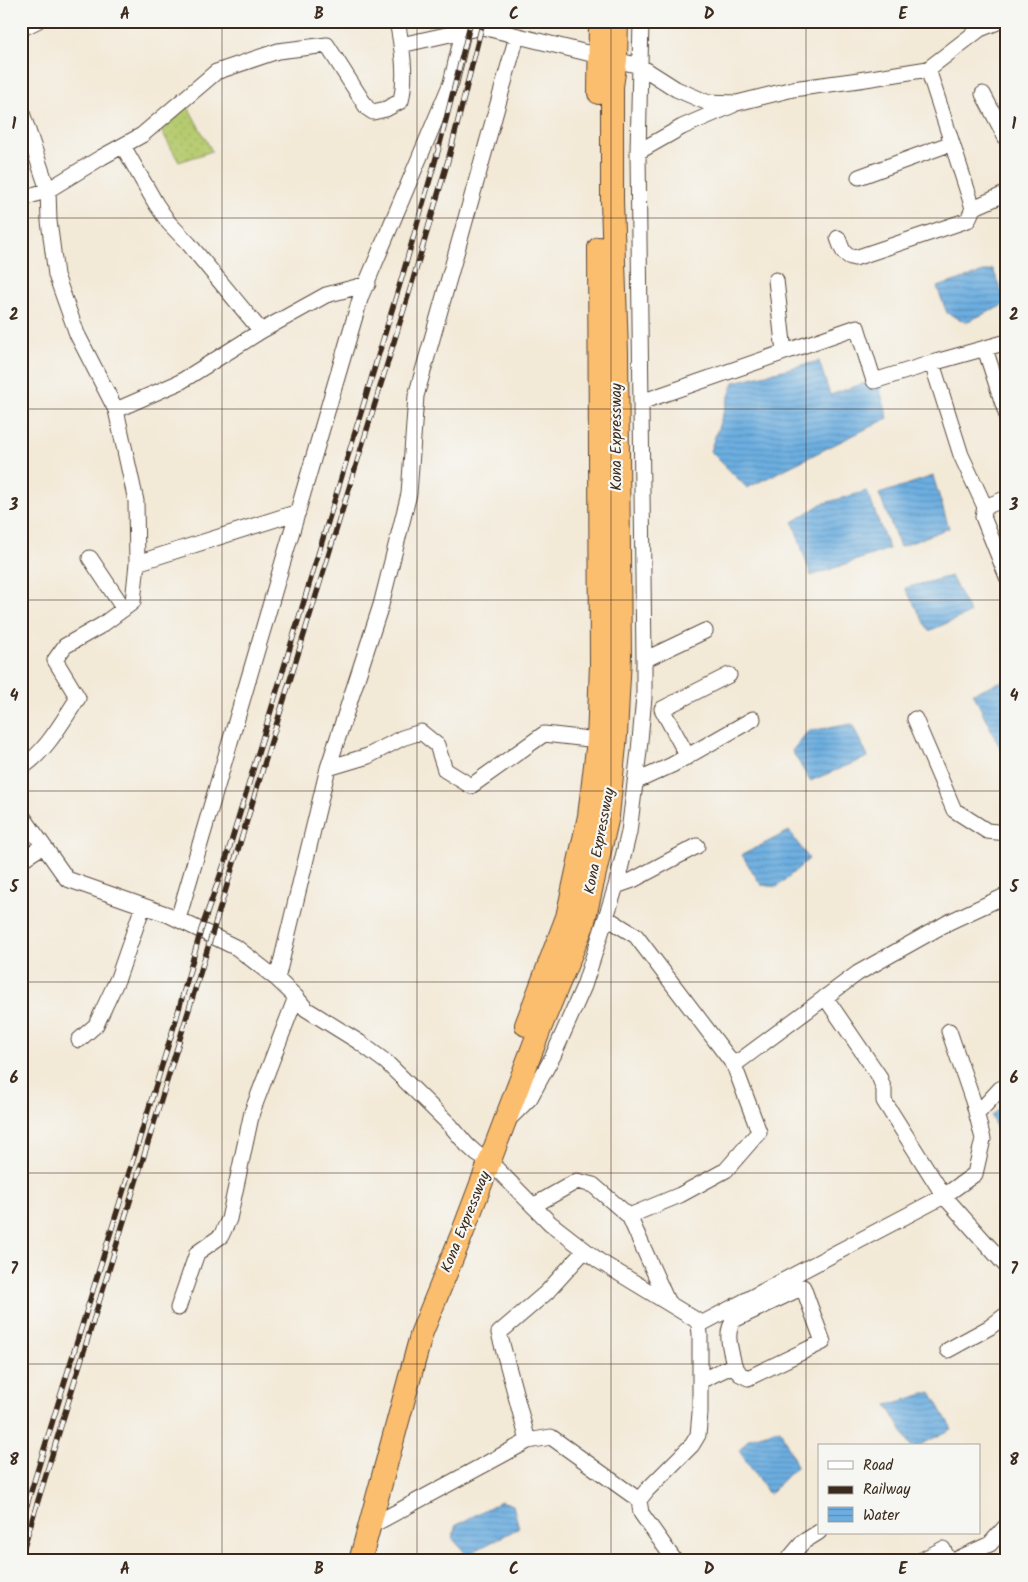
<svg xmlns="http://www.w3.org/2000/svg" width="1028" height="1582" viewBox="0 0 1028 1582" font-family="Kalam,sans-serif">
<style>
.grass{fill:url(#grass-dots);stroke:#787a46}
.water{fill:url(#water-rules);stroke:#546c80}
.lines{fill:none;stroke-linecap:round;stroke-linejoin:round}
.minor-casing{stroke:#57473a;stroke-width:17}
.highway-casing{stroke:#57473a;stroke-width:24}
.minor{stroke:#fff;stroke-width:15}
.highway{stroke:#fbbd6e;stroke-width:22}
.rail-casing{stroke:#3b2a1e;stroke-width:5.5}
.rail{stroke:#f6f6f2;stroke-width:4;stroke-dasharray:11;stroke-linecap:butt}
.grid{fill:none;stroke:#3b2a1e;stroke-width:1;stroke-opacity:0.55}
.labels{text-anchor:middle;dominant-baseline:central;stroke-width:4.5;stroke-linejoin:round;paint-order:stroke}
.street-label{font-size:15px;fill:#3b2a1e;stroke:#f6f6f2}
.neatline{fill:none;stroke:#3b2a1e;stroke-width:2}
.grid-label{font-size:16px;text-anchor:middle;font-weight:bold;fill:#3b2a1e}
</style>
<defs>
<pattern id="grass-dots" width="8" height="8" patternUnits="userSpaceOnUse" patternTransform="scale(1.25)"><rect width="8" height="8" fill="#b6cb6f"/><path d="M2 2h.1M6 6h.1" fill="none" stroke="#9dae60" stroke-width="1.8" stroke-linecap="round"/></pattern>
<pattern id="water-rules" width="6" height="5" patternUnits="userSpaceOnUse" patternTransform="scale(1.25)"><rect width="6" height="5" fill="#6caee1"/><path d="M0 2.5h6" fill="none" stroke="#5a8eb6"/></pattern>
</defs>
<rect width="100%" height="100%" fill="#f6f6f2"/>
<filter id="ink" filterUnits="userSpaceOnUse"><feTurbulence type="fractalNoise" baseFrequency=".02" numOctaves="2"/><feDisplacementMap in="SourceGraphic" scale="10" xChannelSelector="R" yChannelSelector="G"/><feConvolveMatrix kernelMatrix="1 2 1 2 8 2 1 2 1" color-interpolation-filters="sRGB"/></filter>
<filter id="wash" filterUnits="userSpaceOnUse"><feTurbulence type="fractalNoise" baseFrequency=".0096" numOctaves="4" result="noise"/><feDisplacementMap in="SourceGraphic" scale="20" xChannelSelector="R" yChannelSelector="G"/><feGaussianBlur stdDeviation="1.12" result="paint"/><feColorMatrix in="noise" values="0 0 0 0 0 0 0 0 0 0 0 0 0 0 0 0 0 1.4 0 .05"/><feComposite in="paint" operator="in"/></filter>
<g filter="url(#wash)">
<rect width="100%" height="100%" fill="#f3e9d7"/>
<path class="grass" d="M187,105l25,46 -33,11 -19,-34z"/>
<path class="water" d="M993,269l13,35 -40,18 -19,-9 -10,-26z
M819,361l11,34 47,-16 11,39 -141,70 -37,-37 24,-69z
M933,476l16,52 -49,19 -21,-53z
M867,491l22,58 -78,27 -18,-54 28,-18z
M951,576l19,37 -41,18 -24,-43z
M1007,679v83l-34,-69z
M852,724l16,33 -58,24 -18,-30 16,-20z
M789,831l20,28 -32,28 -16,-2 -19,-30z
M1007,1103v47l-16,-34z
M931,1392l21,37 -34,17h-7l-24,-41z
M780,1429l17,37 -28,28 -30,-43 10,-13z
M501,1501l12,4 6,23 -52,27 -14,-16 2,-13z"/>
</g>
<g filter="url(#ink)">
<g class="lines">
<g class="minor-casing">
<path id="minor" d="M21,29l16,-8
M401,45l81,-18 158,39 36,23 30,13 31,1 56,-14 66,-9 69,-11 52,-40 20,-8
M928,69l45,139 34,-15
M983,94l24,46
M21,110l27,80 1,31 7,54 21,59 39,76 20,91 1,62 -4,39 -31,23 -37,21 -10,14 23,38c-16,24 -32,54 -57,70
M638,152l44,-25 51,-22
M859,177l93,-34
M21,199l27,-9 54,-33 40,-22 74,-63 62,-21 49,-6 40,63 6,4 13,-3 15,-8c6,-26 1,-54 -4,-80
M838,238c4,11 5,18 17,20l113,-38 5,-12
M776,280l8,72
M261,331l65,-36 42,-11
M1007,342l-75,21 29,92 24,52 -2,10 24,60
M985,349l22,67
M641,402l216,-75 17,54 58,-18
M116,410l64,-28 81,-51 -72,-87 -20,-21 -13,-19 -33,-58
M985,507l22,-9
M90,558l34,51
M137,563l161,-51
M644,660l61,-29
M915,719l39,91 33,21 20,2
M688,757l-26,-48 67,-34
M328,768l40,-12 34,-18 19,-6 16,13 8,25 26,16 73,-52 54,6
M635,782l37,-17 81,-46
M21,814l46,65 102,36 68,33 40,31 19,18 10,12 53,33 27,20 64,63 17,20 10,9 13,8 60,61 49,38 97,59 3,5 1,9v79l-2,22 -6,10 -45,45 -8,10 2,13 34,48
M21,860l22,-14
M616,886l17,-6 64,-34
M607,918l29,18 98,129 25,67 -33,38 -46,25 -51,21
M178,919l183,-623 90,-213 12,-51
M277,979l51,-211 53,-163 28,-111 7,-98 101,-360
M825,997l54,79 5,14v11l60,95 31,-22 8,-35 -9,-35 -25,-73
M79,1040l17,-15 22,-47 25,-72
M734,1065l124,-92 91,-51 58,-27
M977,1114l23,-25 7,-3
M509,1119l21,-21 23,-42 31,-70 32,-100 13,-54 10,-81 5,-54v-37l-6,-508 3,-131
M533,1206l44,-25 16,4 36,31 39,87
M178,1308l19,-55 24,-17 8,-17 23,-107 44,-115
M699,1325l245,-129 63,71
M948,1350l42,-23 17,-13
M700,1381l34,-16 6,9 8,4 75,-36 -20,-55 -69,33c-10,13 -3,30 0,45
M528,1441l-29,-108 48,-41 38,-42
M369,1527l159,-86 23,-4 88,63
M787,1561l16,-19 16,-10
M920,1561l23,-12 6,12
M953,1561l37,-17 17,-19"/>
</g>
<g class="highway-casing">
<path id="highway" d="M599,93l1,-72
M526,1025l41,-108 22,-101 9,-76 3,-75 -2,-417
M360,1561l62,-229 40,-98 79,-208 42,-101 25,-109 8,-81 4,-78 -3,-305 -5,-151v-115l4,-26 1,-39"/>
</g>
<use href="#minor" class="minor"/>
<use href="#highway" class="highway"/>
<g class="rail-casing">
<path id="rail" d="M21,1524l154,-501 26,-93 25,-71 176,-582 36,-126 33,-130
M21,1556l391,-1273 37,-126 34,-136"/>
</g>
<use href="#rail" class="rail"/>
</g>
</g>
<path class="grid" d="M222,21v1540M417,21v1540M611,21v1540M806,21v1540M21,218h986M21,409h986M21,600h986M21,791h986M21,982h986M21,1173h986M21,1364h986"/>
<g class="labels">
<g class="street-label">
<text transform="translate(617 437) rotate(-90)">Kona Expressway</text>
<text transform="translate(600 841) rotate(-79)">Kona Expressway</text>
<text transform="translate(466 1222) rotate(-68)">Kona Expressway</text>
</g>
</g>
<rect width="1028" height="1582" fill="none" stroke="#f6f6f2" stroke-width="55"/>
<rect x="818" y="1444" width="162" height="90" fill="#f6f6f2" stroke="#aba49d"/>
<rect x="828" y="1461" width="25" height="8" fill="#ffffff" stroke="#aba49d"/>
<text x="863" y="1470" font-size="15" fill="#3b2a1e">Road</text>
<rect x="828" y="1486" width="25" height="8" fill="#3b2a1e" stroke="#aba49d"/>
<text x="863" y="1494" font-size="15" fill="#3b2a1e">Railway</text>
<rect x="828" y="1507" width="25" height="15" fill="url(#water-rules)" stroke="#aba49d"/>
<text x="863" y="1520" font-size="15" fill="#3b2a1e">Water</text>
<rect x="28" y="28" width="972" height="1526" class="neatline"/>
<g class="grid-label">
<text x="125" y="19">A</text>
<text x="319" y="19">B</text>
<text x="514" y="19">C</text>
<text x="709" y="19">D</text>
<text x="903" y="19">E</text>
<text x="14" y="129">1</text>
<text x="1014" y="129">1</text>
<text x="14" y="320">2</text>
<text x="1014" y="320">2</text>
<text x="14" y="510">3</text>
<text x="1014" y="510">3</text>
<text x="14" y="701">4</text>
<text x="1014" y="701">4</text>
<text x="14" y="892">5</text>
<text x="1014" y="892">5</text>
<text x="14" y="1083">6</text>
<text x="1014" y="1083">6</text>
<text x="14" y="1274">7</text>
<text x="1014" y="1274">7</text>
<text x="14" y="1465">8</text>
<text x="1014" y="1465">8</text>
<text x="125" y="1574">A</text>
<text x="319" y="1574">B</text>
<text x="514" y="1574">C</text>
<text x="709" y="1574">D</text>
<text x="903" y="1574">E</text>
</g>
</svg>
